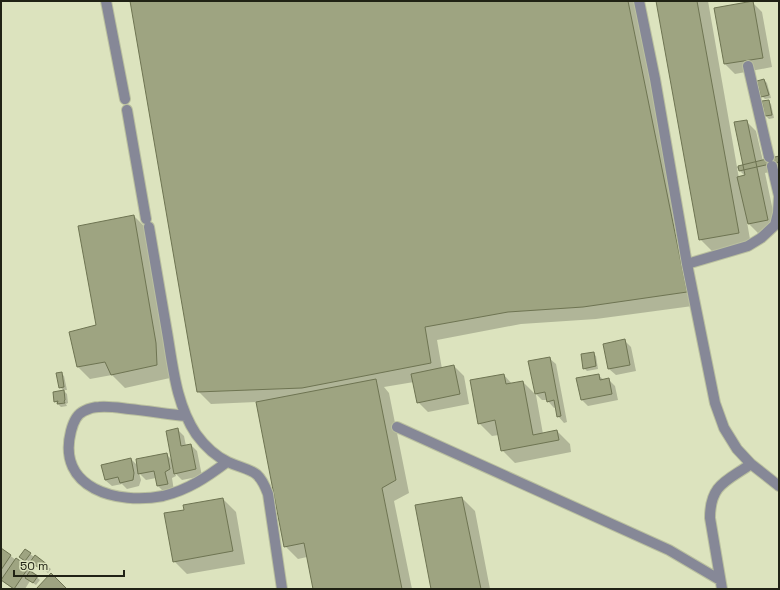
<svg xmlns="http://www.w3.org/2000/svg" width="780" height="590" viewBox="0 0 780 590" font-family="'Space Grotesk',sans-serif">
<style>
.shadow{fill:#0003;fill-rule:evenodd}
.building{fill:#9ea481;stroke:#6e7452}
.lines{fill:none;stroke-linecap:round;stroke-linejoin:round}
.minor-casing{stroke:#bac09f;stroke-width:12}
.minor{stroke:#868897;stroke-width:10}
</style>
<rect width="100%" height="100%" fill="#dce3be"/>
<path class="shadow" d="M131,1h507l62,304 -104,14 -75,5 -84,16 5,29 12,-3 10,10 5,28 -41,8 -10,-10 -4,-20 -30,5 5,6 20,100 -15,8 18,88h-98l-7,-32 -9,2 -13,-13 -28,-144 -46,2 -13,-13z
M657,1h51l29,166 7,-2 2,-44 10,10 7,30 16,-4v13l-14,3 12,57 -19,3 -11,-11 4,23 -38,7 -13,-13zM737,168l8,8 -6,2z
M752,2l10,10 10,55 -37,7 -10,-10 -9,-56z
M764,80l3,3 4,15 -6,1 -3,-3z
M768,101l3,3 3,14 -5,1 -3,-3 -3,-14z
M134,216l13,13 22,128 1,21 -45,10 -13,-13 -22,4 -13,-13 20,-40z
M624,340l7,7 5,24 -20,4 -7,-6z
M593,353l3,3 2,13 -11,2 -3,-3z
M549,358l7,6 11,58 -3,1 -6,-7 -2,-9 -2,1 -7,-8h-5l-6,-6 -7,-32z
M61,373l3,3 3,14h-4l-3,-3z
M504,375l8,9 11,-2 13,13 7,39 14,-3 13,13 1,8 -56,11 -13,-13 -3,-15 -7,1 -13,-13z
M598,375l6,5 4,-1 7,7 3,14 -30,6 -7,-7z
M64,391l3,3 1,9 -2,1 1,2 -6,1 -6,-6z
M177,429l7,7 2,10 5,-1 6,6 5,25 -20,4 -7,-7 1,3 -4,2 2,13 -10,1 -6,-6 -2,-8 -10,2 -7,-7 2,7 -2,6 -12,3 -5,-5 -10,2 -7,-6 26,-21 7,7 28,-12 7,7z
M462,498l13,13 15,78h-58z
M223,499l13,13 9,52 -58,10 -13,-13 11,-51z
M1,549l15,11 13,8 6,6 -1,1 6,5 -4,5 -6,-4 -5,8h-12l-12,-9z
M30,554l21,15 -3,4 -17,-13 -2,4 -9,-7z"/>
<path class="building" d="M130,1h498l59,291 -104,15 -75,5 -83,15 6,36 -129,25 -105,4z
M656,1h41l42,232 -40,7z
M753,1l10,57 -39,6 -10,-56z
M764,79l5,16 -8,2 -4,-16z
M769,100l3,15 -7,1 -3,-15z
M747,120l21,100 -20,4 -11,-47 8,-2 -11,-53z
M779,156v6l-40,9 -1,-5z
M134,215l22,128 1,22 -46,10 -6,-13 -28,5 -8,-35 27,-7 -18,-99z
M625,339l5,26 -22,4 -5,-25z
M594,352l2,14 -13,3 -2,-15z
M550,357l11,59 -4,1 -3,-17 -7,2 -2,-10 -10,2 -7,-33z
M454,365l6,29 -43,9 -6,-29z
M62,372l2,15 -5,1 -3,-15z
M504,374l2,10 17,-3 10,54 24,-5 2,10 -58,11 -6,-31 -17,4 -8,-44z
M599,374l1,6 9,-2 3,16 -31,6 -5,-22z
M376,379l20,101 -14,8 20,101h-89l-9,-46 -20,4 -28,-145z
M64,390l1,10 -1,1 1,2 -8,1 1,-3 -4,1 -1,-10z
M178,428l3,18 10,-2 5,25 -22,5 -8,-43z
M167,453l3,16 -5,3 3,12 -11,2 -3,-15 -16,3 -2,-15z
M131,458l3,15 -1,7 -13,3 -2,-6 -13,3 -4,-15z
M462,497l19,92h-50l-16,-84z
M223,498l10,53 -60,11 -9,-49 20,-3 -1,-5z
M1,548l10,7 -10,15z
M25,549l6,4 -6,8 -6,-4z
M35,555l13,10 -4,6 -14,-9z
M16,558l13,9 -15,22 -13,-9z
M30,571l8,5 -5,7 -8,-5z
M51,573l16,16h-31z"/>
<g class="lines">
<g class="minor-casing">
<path id="minor" d="M106,1l19,98
M639,1l16,78 32,185 28,139 9,25 13,21 14,15 28,22
M748,66l21,91
M127,110l19,109
M149,227c6,35 12,70 18,105 6,35 9,72 29,102 8,11 19,22 32,28 22,10 30,5 40,32l14,95
M687,264l61,-18 13,-8 14,-13 3,-12 1,-17 -7,-30
M186,416c-19,-2 -38,-5 -57,-7 -9,-1 -20,-3 -30,-2 -4,0 -11,2 -15,4 -7,3 -11,12 -13,20 -15,58 47,74 92,65 25,-6 44,-19 64,-34
M397,427l272,123 51,30
M722,589l-12,-71c0,-34 17,-37 41,-54"/>
</g>
<use href="#minor" class="minor"/>
</g>
<rect width="780" height="590" fill="none" stroke="#202214" stroke-width="4"/>
<path d="M14 570v6h110v-6" fill="none" stroke="#202214" stroke-width="2"/>
<text x="20" y="570" font-size="12" fill="#202214" stroke="#dce3be" stroke-width="3" paint-order="stroke">50 m</text>
</svg>
